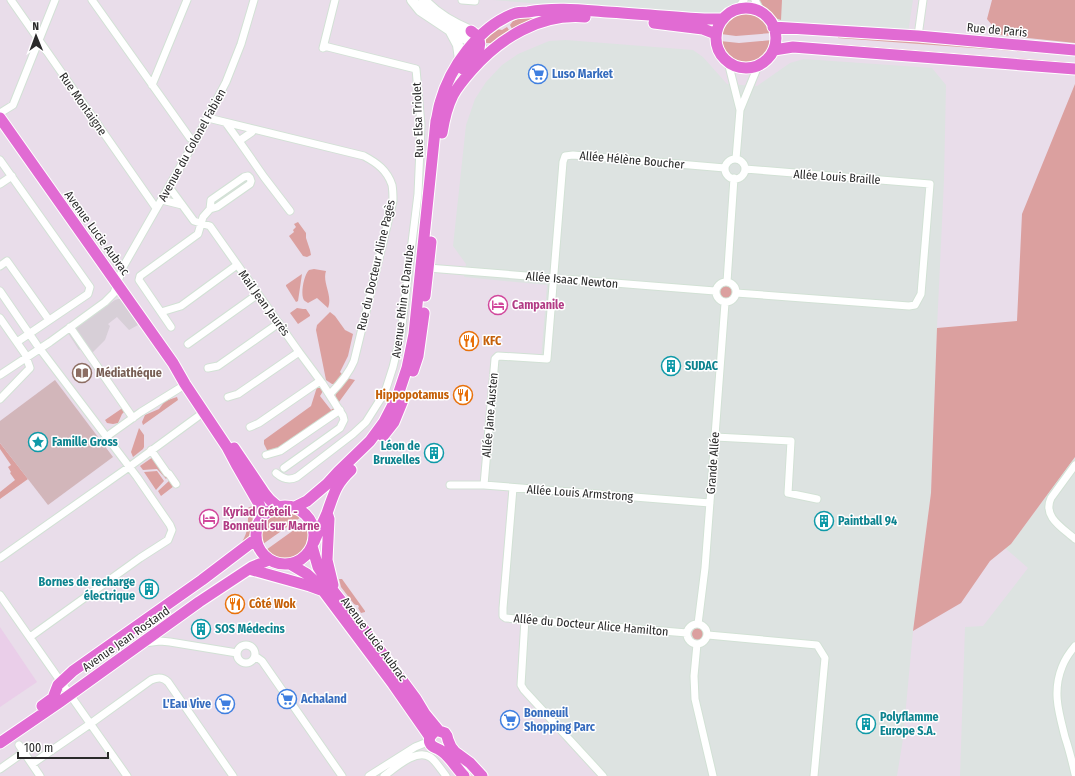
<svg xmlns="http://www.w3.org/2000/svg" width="1075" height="776" viewBox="0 0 1075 776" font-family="'Fira Sans Condensed',sans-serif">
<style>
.industrial{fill:#dde3e1}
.education{fill:#eacee9}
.green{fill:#dba09f}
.cemetery{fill:#d2b6ba}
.plaza{fill:#d7cfd7}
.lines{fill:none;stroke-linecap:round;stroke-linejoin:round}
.street-casing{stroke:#d2e1d5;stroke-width:9}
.secondary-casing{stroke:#d2e1d5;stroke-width:12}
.primary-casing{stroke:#fff;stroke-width:13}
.street{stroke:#fff;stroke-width:7}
.secondary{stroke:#fff;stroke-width:10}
.primary{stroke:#e16bd3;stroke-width:11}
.labels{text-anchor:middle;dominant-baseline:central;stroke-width:3;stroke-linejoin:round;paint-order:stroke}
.street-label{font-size:12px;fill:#2a2a2a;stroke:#fff}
.shop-label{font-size:12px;font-weight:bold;fill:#366cbe;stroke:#fff;text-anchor:start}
.hotel-label{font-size:12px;font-weight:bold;fill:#b23c85;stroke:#fff;text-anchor:start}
.food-label{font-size:12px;font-weight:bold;fill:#c56008;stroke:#fff;text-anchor:start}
.culture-label{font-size:12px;font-weight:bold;fill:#0d838f;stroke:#fff;text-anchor:start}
.education-label{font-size:12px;font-weight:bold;fill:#785e54;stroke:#fff;text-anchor:start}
</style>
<rect width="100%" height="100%" fill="#e9ddea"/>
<path class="industrial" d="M493,0h420l-5,33z
M566,40l127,10 10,7 24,27 30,2 33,-23 14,-4 128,9 14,17 -2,95 -7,148 -6,165 -18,138 -10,108 -6,37h-296l-81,-91 4,-65 -20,-1 11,-130 -33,-3 12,-129 47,3 6,-75 -83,-8 2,-13 -13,-18 13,-121 9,-26 11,-17 16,-17 16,-11 31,-13z
M1075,457v319h-115l5,-149 18,-1 45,-58 -23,-20 6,-4z"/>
<path class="education" d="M0,627l37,55 -37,25z"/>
<path class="green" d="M759,0h23l-1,20 -6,-2 -3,-5 -1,1 -7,-6z
M992,0h83v43l-75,-8 -13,-16z
M748,12c12,2 20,9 24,21l-36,3 -15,-2c0,-13 14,-21 27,-22z
M531,14h51l-89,29h-7v-5l11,-9 5,1 5,-3 2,3 3,-1 -2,-4 3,-4z
M838,34l229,18v3l-229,-17z
M772,40c-4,32 -46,33 -52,1l19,2z
M837,44l230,18 -1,3 -229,-17z
M1075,84v373l-64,87 -21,17 -29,42 -48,28 18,-138 6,-165 80,-7 5,-107z
M298,222l8,11v5l4,12 1,5 -4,2 -4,-1 -14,-20 5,-4 -1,-2 3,-3 -2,-3z
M314,269l12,2c-4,12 7,24 2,37l-11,-10 -9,5c-3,-2 -4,-2 -5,-5 -2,-7 1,-23 6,-28z
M302,274l-4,27 -2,1 -10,-16v-1z
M720 292a6 6 0 1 1 12 0a6 6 0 1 1-12 0Z
M297,308l6,1h3l4,6v1l-12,8 -8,-11z
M330,312l5,4 10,14 8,4 -5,22 -8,16 3,3 -8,9h-3l-6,-4 -10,-50 1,-5z
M347,378l8,2 -16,22h-2c-5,-11 3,-16 10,-24z
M317,387h3l3,4 -3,5 11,14 4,-3 -1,4 -54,39 -12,2 -4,-8v-4l47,-34z
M177,397l1,3 -35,25 -1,-3 3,-7 14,-6 6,-8z
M124,407l1,4 -3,3 -4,9 -5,1 -6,-1 -2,-3z
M139,428l5,7v12l-1,2 -10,8 -2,-5z
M0,443l28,36 -28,20v-7l15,-12 -5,-7 1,-1 -3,-5 3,-2 -11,-16z
M153,457l15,20 -2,2 -9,-10 -14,1 -3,-4z
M157,471l7,10 -8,9 -12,-18z
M170,480l4,6 -13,10 -3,-5z
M252,506c2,7 0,30 -6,35 -2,2 -4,3 -6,4 9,-13 8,-22 8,-37z
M284,511l7,1 10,5 -38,27c-5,-18 4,-30 21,-33z
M305,522c13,28 -17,50 -39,28z
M339,579h3l23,32v1l-4,1 -3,-5 1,-1 -1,-2h-2l-2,-1 -13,-17z
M692 634a6 6 0 1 1 12 0a6 6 0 1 1-12 0Z"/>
<path class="cemetery" d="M55,380l58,77 -65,48 -48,-62v-22z"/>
<path class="plaza" d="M118,299h4l10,13 -2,1 8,12 -9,5 -12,-13 -9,7 2,2 -5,14 -13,13 -6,4 -5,-8 -2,1 -11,-17 47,-33z"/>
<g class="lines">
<g class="street-casing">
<path id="street" d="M11,0l145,208
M92,0l98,138 5,3
M462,0l13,1
M755,0l6,12
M737,10l7,-10
M918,36l5,-36
M323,48l12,-48
M728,62l12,48
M152,85l35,-85
M0,113l13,-8 42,-105
M208,118l156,38c13,7 23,14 28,29 1,5 1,11 1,16l-39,160c-5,12 -14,23 -24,33
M226,123l13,18 13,-9 1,-3
M239,141l25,36 26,34
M736,159l4,-49 18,-44
M725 169a10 10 0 1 1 20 0a10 10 0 1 1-20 0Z
M0,160l90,127 -2,7 -71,48
M0,184l12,-8
M169,187l25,34 16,5 89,126 23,31 21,33 1,4 -4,8 -56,40
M162,200l20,5
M0,266l7,-5 42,59
M428,268l287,23
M716 292a10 10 0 1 1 20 0a10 10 0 1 1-20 0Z
M727,282l7,-104
M0,291l37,54 100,132 33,48 2,5 -4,10 -28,18 -110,79
M736,293l173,13 6,-1 6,-11 9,-110 -185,-15
M161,312l20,-6 56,-41
M0,318l25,36 5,14 -30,31
M70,327l63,91
M171,327l-32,-47 1,-4 58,-42 5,-17 7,-8 7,-2 33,-23 1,-3 -1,-3 -2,-2 -4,1 -33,23 -1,9
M188,344l70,-50
M208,368l10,-2 61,-43
M0,375l50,-33 55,-40 9,-9 9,-26 76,-133 27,-52 15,-38 13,-44
M228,397l10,-3 61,-42
M250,427l9,-4 61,-42
M106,437l35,-25 42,-26
M715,437l76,4 -3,52 29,6
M151,450l16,23 2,1 7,10
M266,455l14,-4 60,-41
M1075,465l-24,33c-9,19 12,30 24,41
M276,473c7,6 13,8 21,4l56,-43 13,-12 19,-30 8,-25 8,-33 4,-35 13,-105 3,-69 -5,-56 -92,-23
M450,485h34l226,18
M484,485l11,-126 3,-3 49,3 16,-197 2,-6 8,-1 152,13
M513,488l-10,120v8l3,2 181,15
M0,558l129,-91 75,-55
M0,595l127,181
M525,619l-4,66 3,5 79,86
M687 634a10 10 0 1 1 20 0a10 10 0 1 1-20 0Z
M698,624l7,-56 20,-265
M708,635l109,10 8,13 -11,118
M144,643l16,-2 10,1 67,11
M697,644l-3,32 1,23 18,77
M237 654a9 9 0 1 1 18 0a9 9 0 1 1-18 0Z
M1075,646c-5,6 -10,13 -13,21 -10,25 -3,46 3,70 4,12 7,24 10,37
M255,656l7,5 80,115
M19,745l21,31
M32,764l58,-40 61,-44c7,-3 12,-3 17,2l65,94
M0,769l24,-17
M369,776l46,-29 15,-6
M384,776c11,-8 32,-28 46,-19 4,2 13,15 16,19"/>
</g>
<g class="secondary-casing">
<path id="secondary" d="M412,0l8,10 30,20 31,17
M424,0c12,14 30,24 47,31
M450,30l8,15 2,14"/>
</g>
<g class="primary-casing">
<path id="primary" d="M716 38a30 30 0 1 1 60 0a30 30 0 1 1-60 0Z
M654,23l49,6 13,5
M773,27l145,9 157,14
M774,50l19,-3 282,22
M463,69c6,-8 22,-20 15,-31 -1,-3 -5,-5 -7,-7
M0,118l173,245 12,21 42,63 9,17 23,40 4,11
M442,133c2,-13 5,-26 11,-38 5,-9 12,-17 19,-25 28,-32 68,-57 113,-53
M425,296l6,-54
M413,371l5,-15 6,-43
M383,436l11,-14 9,-22
M234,448l31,46 5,6 8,7
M256 535a29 29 0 1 1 58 0a29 29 0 1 1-58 0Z
M295,507l12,-6 20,-17 11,-12 32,-31 14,-19 14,-27 9,-27 7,-34 22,-213c2,-6 2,-12 4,-18 10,-36 38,-75 73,-89 5,-2 11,-2 15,-2 27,-5 53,-2 79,0 33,2 65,5 97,7h19
M327,513l2,6 -2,41 6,25
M314,542c4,-10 9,-19 13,-29 7,-19 8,-28 24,-43
M312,546l6,21 16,25 42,53 40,54 9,15 14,17 6,2 2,3 1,4 3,7 4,5 15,11 12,13
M290,564l17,10 11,10 75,100 37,53
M249,569l61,17 11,4
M42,706l11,-8 5,-13 15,-14 129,-91 54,-41
M434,732c-3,3 -6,6 -4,11 2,5 6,4 10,7 8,4 17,19 24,26
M0,743l57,-39 142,-102 53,-35 17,-7"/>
</g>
<use href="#street" class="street"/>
<use href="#secondary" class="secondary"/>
<use href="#primary" class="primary"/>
</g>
<defs>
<g id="supermarket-ring" transform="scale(1)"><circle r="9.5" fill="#fff" stroke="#3f7fe0" stroke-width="1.5"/><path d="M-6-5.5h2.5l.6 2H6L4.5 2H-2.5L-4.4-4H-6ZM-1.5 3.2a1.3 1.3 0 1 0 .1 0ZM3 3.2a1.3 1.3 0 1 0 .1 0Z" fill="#3f7fe0"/></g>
<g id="hotel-ring" transform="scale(1)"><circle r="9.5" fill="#fff" stroke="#d1479c" stroke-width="1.5"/><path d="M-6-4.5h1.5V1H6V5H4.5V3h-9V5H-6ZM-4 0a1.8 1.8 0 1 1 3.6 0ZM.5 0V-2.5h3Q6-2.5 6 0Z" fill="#d1479c"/></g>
<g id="restaurant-ring" transform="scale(1)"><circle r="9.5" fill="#fff" stroke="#e8710a" stroke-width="1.5"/><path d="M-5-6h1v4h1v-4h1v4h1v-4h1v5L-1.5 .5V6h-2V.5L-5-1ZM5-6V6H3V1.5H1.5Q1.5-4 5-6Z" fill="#e8710a"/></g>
<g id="building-ring" transform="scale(1)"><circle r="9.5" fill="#fff" stroke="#0f9aa8" stroke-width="1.5"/><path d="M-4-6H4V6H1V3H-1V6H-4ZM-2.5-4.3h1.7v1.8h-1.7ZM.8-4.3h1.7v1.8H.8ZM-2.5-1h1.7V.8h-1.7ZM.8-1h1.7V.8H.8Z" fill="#0f9aa8"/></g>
<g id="library-ring" transform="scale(1)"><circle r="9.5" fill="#fff" stroke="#8d6e63" stroke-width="1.5"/><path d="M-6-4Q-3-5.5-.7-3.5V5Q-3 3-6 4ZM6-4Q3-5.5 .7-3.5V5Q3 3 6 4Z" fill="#8d6e63"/></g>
<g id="sight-ring" transform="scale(1)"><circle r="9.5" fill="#fff" stroke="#0f9aa8" stroke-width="1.5"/><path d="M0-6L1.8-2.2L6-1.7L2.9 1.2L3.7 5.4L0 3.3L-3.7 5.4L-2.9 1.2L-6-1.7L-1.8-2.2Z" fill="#0f9aa8"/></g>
</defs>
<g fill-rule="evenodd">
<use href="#supermarket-ring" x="538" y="74"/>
<use href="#hotel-ring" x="498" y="305"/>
<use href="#restaurant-ring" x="469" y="341"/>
<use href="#building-ring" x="671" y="366"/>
<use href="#library-ring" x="82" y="373"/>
<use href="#restaurant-ring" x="463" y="395"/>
<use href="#sight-ring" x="38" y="442"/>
<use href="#building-ring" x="434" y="453"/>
<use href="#hotel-ring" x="209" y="519"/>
<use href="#building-ring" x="824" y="521"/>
<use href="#building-ring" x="149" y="589"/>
<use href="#restaurant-ring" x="235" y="604"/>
<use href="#building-ring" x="201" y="629"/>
<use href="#supermarket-ring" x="287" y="699"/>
<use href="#supermarket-ring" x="225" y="704"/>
<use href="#supermarket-ring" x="510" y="720"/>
<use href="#building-ring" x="866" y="724"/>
</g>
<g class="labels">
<g class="street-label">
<text transform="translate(997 30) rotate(5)">Rue de Paris</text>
<text transform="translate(83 104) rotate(55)">Rue Montaigne</text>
<text transform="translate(418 120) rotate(-92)">Rue Elsa Triolet</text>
<text transform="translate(192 145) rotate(-61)">Avenue du Colonel Fabien</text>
<text transform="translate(632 160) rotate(5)">Allée Hélène Boucher</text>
<text transform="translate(837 177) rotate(4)">Allée Louis Braille</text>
<text transform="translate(97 233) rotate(54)">Avenue Lucie Aubrac</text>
<text transform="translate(376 265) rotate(-77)">Rue du Docteur Aline Pagès</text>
<text transform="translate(572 280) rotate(5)">Allée Isaac Newton</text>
<text transform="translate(403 301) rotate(-83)">Avenue Rhin et Danube</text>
<text transform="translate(264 303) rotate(54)">Mail Jean Jaurès</text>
<text transform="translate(490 415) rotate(-85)">Allée Jane Austen</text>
<text transform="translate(713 463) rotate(-86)">Grande Allée</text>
<text transform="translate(580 493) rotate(4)">Allée Louis Armstrong</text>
<text transform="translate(591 625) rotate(5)">Allée du Docteur Alice Hamilton</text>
<text transform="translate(126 639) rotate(-35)">Avenue Jean Rostand</text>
<text transform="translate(374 639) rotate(53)">Avenue Lucie Aubrac</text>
</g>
<g class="shop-label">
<text x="552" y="74">Luso Market</text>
<text x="301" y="699">Achaland</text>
<text x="211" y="704" text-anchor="end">L'Eau Vive</text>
<text x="524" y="713">Bonneuil<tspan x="524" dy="14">Shopping Parc</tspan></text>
</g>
<g class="hotel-label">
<text x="512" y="305">Campanile</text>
<text x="223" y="512">Kyriad Créteil -<tspan x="223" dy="14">Bonneuil sur Marne</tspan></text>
</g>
<g class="food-label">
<text x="483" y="341">KFC</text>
<text x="449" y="395" text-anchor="end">Hippopotamus</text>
<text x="249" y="604">Côté Wok</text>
</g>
<g class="culture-label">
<text x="685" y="366">SUDAC</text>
<text x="52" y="442">Famille Gross</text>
<text x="420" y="446" text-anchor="end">Léon de<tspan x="420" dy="14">Bruxelles</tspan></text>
<text x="838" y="521">Paintball 94</text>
<text x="135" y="582" text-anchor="end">Bornes de recharge<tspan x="135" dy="14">électrique</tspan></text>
<text x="215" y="629">SOS Médecins</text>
<text x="880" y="717">Polyflamme<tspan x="880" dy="14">Europe S.A.</tspan></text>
</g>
<g class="education-label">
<text x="96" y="373">Médiathéque</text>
</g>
</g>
<g transform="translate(36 36) rotate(359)" stroke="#ffffff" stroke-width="3" paint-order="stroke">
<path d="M0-3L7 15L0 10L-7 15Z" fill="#2a2a2a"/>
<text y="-6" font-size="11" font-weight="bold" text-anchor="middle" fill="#2a2a2a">N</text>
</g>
<path d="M18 752v6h90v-6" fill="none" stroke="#2a2a2a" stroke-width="2"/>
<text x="24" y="752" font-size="12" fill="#2a2a2a" stroke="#ffffff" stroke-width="3" paint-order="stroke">100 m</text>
</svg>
